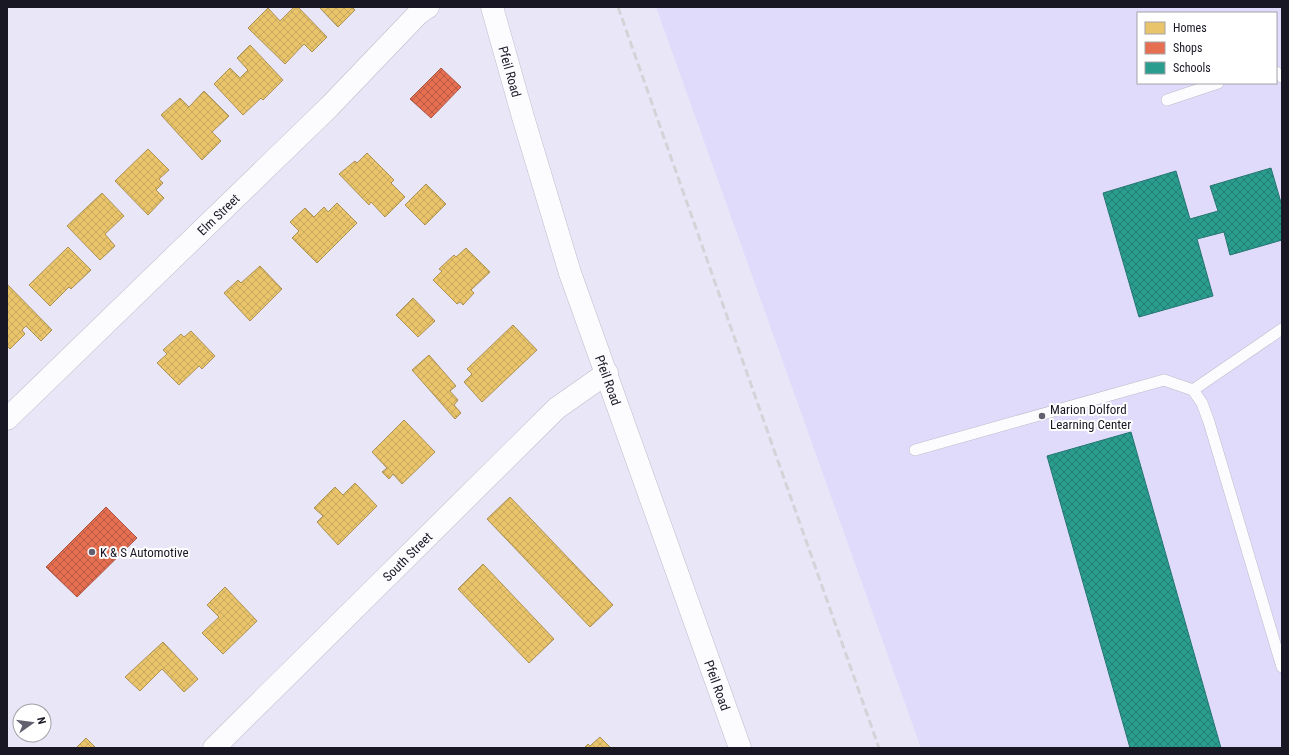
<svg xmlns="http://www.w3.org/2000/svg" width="1289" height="755" viewBox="0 0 1289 755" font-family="'Roboto Condensed',sans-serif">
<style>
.built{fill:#e0dbfb;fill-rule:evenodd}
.homes{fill:url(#homes-cross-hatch);stroke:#ab9055}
.shops{fill:url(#shops-cross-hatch);stroke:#a95544}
.schools{fill:url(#schools-cross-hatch);stroke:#25756f}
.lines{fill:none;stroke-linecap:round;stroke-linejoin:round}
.lane-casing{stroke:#bebcca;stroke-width:12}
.street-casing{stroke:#bebcca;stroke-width:23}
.lane{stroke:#fcfbfe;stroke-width:11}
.street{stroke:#fcfbfe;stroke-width:22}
.rail{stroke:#d4d3d8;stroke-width:3;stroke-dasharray:8 4;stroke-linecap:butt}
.poi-dot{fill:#625f6e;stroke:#fff;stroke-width:1.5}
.labels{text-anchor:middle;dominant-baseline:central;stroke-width:4;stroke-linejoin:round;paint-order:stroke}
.street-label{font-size:13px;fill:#191724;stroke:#fff}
.poi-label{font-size:13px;fill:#191724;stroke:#fff;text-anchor:start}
</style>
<defs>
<pattern id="homes-cross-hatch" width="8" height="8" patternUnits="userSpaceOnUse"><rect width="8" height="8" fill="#e9c46a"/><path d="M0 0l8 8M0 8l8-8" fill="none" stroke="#c7a85c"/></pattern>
<pattern id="shops-cross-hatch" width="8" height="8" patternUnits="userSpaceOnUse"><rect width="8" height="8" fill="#e76f51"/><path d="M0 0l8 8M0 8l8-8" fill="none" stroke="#ba5a43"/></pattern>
<pattern id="schools-cross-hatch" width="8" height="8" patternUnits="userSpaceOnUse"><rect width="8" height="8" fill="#2a9d8f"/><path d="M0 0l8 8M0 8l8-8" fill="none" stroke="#237f75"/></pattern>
</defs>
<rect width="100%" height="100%" fill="#e9e6f7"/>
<path class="built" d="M656,7h626v741h-361zM1138,13h138v70h-138z"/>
<path class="homes" d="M294,7h4l29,30 -15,15 -8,-8 -19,20 -37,-36 20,-20 12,13z
M319,7h33l3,3 -17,17z
M250,45l33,35 -20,20 -2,-2 -18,17 -29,-31 16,-16 10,10 8,-8 -11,-12z
M204,91l25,25 -17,16 9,9 -19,19 -41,-45 19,-17 9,9z
M148,149l21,21 -10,9 4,4 -7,7 8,8 -16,17 -33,-34z
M367,153l27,27 -3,3 14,14 -20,20 -14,-15 -2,3 -30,-31 16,-13 2,2z
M426,184l20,20 -21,21 -20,-20z
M102,193l22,23 -19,18 10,12 -15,14 -33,-34z
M337,203l20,20 -40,40 -25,-25 7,-7 -9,-9 15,-14 9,9 10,-10 4,5z
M68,247l23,23 -20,19 -2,-2 -19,19 -21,-21z
M466,248l24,24 -19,18 3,3 -11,12 -3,-3 -3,2 -24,-24 9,-9 -3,-2 15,-14 2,2z
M260,266l22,23 -32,32 -26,-28 14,-13 3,3z
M7,284l45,46 -11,11 -15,-15 -4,4 3,4 -15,15 -3,-3z
M413,298l22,23 -17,16 -22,-22z
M513,325l24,25 -55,52 -18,-20 8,-8 -5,-5z
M191,331l24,25 -13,13 -3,-3 -20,19 -22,-22 10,-9 -4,-4 18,-16 3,3z
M429,355l27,31 -6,5 8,9 -4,5 7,8 -6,6 -43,-49z
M404,420l31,32 -33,32 -9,-10 -4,5 -7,-7 5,-4 -15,-16z
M355,483l22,23 -39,39 -21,-23 6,-6 -9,-8 21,-21 8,8z
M510,497l103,108 -23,22 -103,-108z
M483,564l71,75 -25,24 -71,-74z
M225,587l32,34 -34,33 -21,-21 17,-16 -12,-12z
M163,642l35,37 -14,13 -22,-23 -22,22 -15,-14z
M600,737l11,11h-27l4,-4 2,2z
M86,738l10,10h-20z"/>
<path class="shops" d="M441,68l20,19 -30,31 -21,-19z
M106,507l31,31 -60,59 -31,-30z"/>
<path class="schools" d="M1271,168l11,38v34l-52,15 -6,-23 -27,7 16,57 -74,21 -36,-124 73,-22 14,48 28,-8 -8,-25z
M1131,432l90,316h-91l-83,-292z"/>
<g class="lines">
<g class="lane-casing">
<path id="lane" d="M1276,72l6,5
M1167,100l51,-17
M1193,390l89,-61
M915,450l249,-70 29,10 9,13 7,19 73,245"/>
</g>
<g class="street-casing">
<g id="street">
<path id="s1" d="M492,7l31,110 47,156 170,475"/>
<path id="s2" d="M7,419l322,-312 89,-93 10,-7"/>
<path id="s3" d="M214,748l343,-340 50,-35"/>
</g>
</g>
<use href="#lane" class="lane"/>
<use href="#street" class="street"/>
<path class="rail" d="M618,7l261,741"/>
</g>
<g class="poi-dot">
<circle cx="1042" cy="416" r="4"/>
<circle cx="92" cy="552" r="4"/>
</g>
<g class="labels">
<g class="street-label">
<text stroke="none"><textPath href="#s1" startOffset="67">Pfeil Road</textPath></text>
<text stroke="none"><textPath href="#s2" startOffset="294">Elm Street</textPath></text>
<text stroke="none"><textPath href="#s1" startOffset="391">Pfeil Road</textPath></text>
<text stroke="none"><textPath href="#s3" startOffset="272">South Street</textPath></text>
<text stroke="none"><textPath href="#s1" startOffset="715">Pfeil Road</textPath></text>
</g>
<g class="poi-label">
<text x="1050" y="409">Marion Dolford<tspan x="1050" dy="15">Learning Center</tspan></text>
<text x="100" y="552">K &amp; S Automotive</text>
</g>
</g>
<rect width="1289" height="755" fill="none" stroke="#191724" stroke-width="16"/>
<rect x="1137" y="12" width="140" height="72" fill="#ffffff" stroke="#a3a2a7"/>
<rect x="1145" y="22" width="20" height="12" fill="#e9c46a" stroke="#a3a2a7"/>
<text x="1173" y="32" font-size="12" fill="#191724">Homes</text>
<rect x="1145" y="42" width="20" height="12" fill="#e76f51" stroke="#a3a2a7"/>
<text x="1173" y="52" font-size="12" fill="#191724">Shops</text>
<rect x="1145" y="62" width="20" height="12" fill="#2a9d8f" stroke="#a3a2a7"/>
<text x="1173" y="72" font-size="12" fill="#191724">Schools</text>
<g transform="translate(32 723) rotate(76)"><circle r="19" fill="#ffffff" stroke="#a3a2a7"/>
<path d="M0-3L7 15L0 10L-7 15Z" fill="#625f6e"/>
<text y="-6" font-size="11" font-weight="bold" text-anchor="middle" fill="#191724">N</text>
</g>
</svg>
